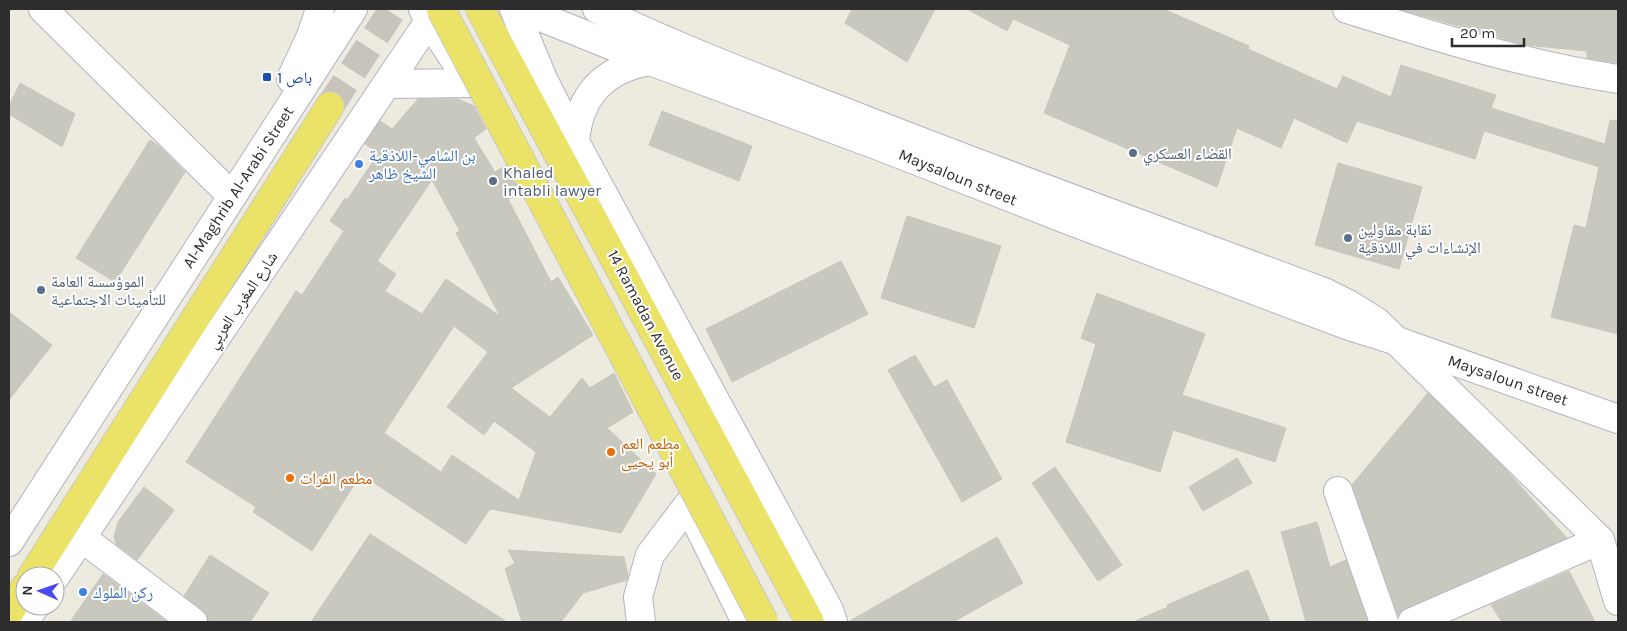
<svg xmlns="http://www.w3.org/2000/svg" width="1627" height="631" viewBox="0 0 1627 631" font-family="Karla,'Noto Naskh Arabic',sans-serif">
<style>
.building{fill:#c9c8be;stroke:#c9c6b9;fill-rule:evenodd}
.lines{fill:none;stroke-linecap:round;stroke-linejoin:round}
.primary-tunnel{stroke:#c7c4bc;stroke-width:28;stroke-dasharray:28 14;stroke-linecap:butt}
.street-casing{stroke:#b3b3bf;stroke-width:30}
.secondary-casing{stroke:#b3b3bf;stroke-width:30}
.primary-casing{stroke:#c8c8c8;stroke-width:30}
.street{stroke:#fff;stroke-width:28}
.secondary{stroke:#fff;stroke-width:28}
.primary{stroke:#eae368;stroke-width:28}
.primary-bridge-casing{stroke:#c8c8c8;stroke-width:30;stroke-linecap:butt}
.primary-bridge{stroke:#eae368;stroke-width:28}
.transit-dot{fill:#1a4fb4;stroke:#fff;stroke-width:2}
.service-dot{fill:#5c6f8a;stroke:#fff;stroke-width:2}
.shop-dot{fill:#3f7fe0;stroke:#fff;stroke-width:2}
.food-dot{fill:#e8710a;stroke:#fff;stroke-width:2}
.labels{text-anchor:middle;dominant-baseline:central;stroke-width:4;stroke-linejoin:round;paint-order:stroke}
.transit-label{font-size:16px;fill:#164399;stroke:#fff;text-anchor:start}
.service-label{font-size:16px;fill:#4e5e75;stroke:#fff;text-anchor:start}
.shop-label{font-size:16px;fill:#366cbe;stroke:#fff;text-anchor:start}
.street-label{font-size:16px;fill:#2d2d2d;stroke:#fff}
.food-label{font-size:16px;fill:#c56008;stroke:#fff;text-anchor:start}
</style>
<rect width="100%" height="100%" fill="#edeae0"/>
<path class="building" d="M852,9h83l-28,53 -62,-39z
M967,9h196l86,37 -1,3 89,40 6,-13 48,21 10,-32 95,30 -5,13 114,36 5,-24 8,1v213l-67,-17 23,-92 12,3 13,-61 -115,-36 -9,28 -118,-38 -10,22 -53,-25 -13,30 -44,-20 -20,59 -173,-74 26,-68 -57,-26 -6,12z
M1399,9h219v54l-31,-5v-7l-61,-6z
M20,83l55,31 -13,33 -53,-33v-8z
M418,99h40l16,7 12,23 -12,9 21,34 11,-7 15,29 -13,5 43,83 7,-5 35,58 -82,53 39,29 32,-39 8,10 24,-15 19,39 -26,16 49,46 -35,59 -131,-24 -24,35 -105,-70 -49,77 -59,-39 3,-5 -70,-45 110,-171 6,4 42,-64 -14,-10 15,-23 2,2 32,-47 -14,-9 15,-23 12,8zM432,180l28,51 -4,2 44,83 -54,-37 -24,35 -37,-23 11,-17 -19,-13zM454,326l34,26 -41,55 37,28 10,-14 42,31 -17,48 -67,-45 -11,17 -57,-39z
M662,111l90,35 -13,35 -90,-36z
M150,140l10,7 25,25 -70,110 -39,-24z
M1338,163l84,24 -23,82 -84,-24z
M907,216l94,30 -27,82 -93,-30z
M841,261l27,53 -136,68 -26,-53z
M1097,293l108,41 -23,61 104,33 -11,34 -102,-32 -13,42 -94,-30 30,-98 -15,-6z
M9,312l43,33 -43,55z
M915,355l19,32 13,-7 55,99 -40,23 -74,-132z
M1428,393l79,78 60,67 -161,70 -8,7 -46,-130z
M1237,458l15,25 -49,28 -14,-24z
M1055,467l67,98 -24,16 -66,-98z
M144,487l30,23 -37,50 -21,-16 -2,-7 4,-15z
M1317,522l13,45 16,-7 22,62h-62l-25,-90z
M370,534l137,88h-196z
M997,537l26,46 -70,39h-105z
M508,550l116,7 4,18 -1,5 -44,13 -22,29h-39l-17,-53 10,-6z
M210,555l59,38 -19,29h-42l-1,-6 -4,-6 -19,-14z
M1248,570l22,52h-137l35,-15 -1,-2z
M1569,571l26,51h-93l-11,-17z
M103,574l64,48h-97z"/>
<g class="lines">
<path class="primary-tunnel" d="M330,106l63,-97"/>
<g class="street-casing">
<path id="street" d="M43,9l189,187
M1347,9c89,28 179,56 271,70
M1338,491l46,131
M82,538l111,84
M641,622l-3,-25 12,-42 38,-50
M1412,622l188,-82"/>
</g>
<g class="secondary-casing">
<path id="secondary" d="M423,9l6,12 37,56
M514,9l29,70 32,63 254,468 4,12
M521,9l129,52 229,85 189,74 281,106 48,15 221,78
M597,9c82,40 168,72 253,105 157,62 316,119 474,178l24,12 29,18 223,218 18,61
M291,79l20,-43 9,-27
M388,84l82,-1
M575,142c4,-47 29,-73 75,-81
M695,519l51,103
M9,542l344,-533
M55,577l374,-556 12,-11
M24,622l11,-16"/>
</g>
<g class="primary-casing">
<path id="primary" d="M480,9l330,613
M32,576l298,-470
M9,613l16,-26"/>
</g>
<use href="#street" class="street"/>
<use href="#secondary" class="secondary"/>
<use href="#primary" class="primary"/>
<g class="primary-bridge-casing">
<path id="primary-bridge" d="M441,9l323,613"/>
</g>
<use href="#primary-bridge" class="primary-bridge"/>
</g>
<rect class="transit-dot" x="262" y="72" width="10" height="10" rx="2.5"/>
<g class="service-dot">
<circle cx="1133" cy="153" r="5"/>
<circle cx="493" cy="181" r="5"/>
<circle cx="1348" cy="238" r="5"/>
<circle cx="41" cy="290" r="5"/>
</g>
<g class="shop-dot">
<circle cx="359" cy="164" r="5"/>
<circle cx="83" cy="592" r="5"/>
</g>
<g class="food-dot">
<circle cx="611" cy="452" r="5"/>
<circle cx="290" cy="478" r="5"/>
</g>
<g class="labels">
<g class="transit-label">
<text x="277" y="77">باص 1</text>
</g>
<g class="service-label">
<text x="1143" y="153">القضاء العسكري</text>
<text x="503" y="172">Khaled<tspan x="503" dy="18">intabli lawyer</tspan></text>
<text x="1358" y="229">نقابة مقاولين<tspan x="1358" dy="18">الإنشاءات في اللاذقية</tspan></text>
<text x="51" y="281">الموؤسسة العامة<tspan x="51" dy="18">للتأمينات الاجتماعية</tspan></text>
</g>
<g class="shop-label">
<text x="369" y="155">بن الشامي-اللاذقية<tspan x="369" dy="18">الشيخ ظاهر</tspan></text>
<text x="93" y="592">ركن الملوك</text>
</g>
<g class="street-label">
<text transform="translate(958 177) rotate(22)">Maysaloun street</text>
<text transform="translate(238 187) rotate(-57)">Al-Maghrib Al-Arabi Street</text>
<text transform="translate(242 300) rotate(-56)">شارع المغرب العربي</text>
<text transform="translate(646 315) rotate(62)">14 Ramadan Avenue</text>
<text transform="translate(1508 380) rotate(19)">Maysaloun street</text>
</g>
<g class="food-label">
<text x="621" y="443">مطعم العم<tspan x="621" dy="18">أبو يحيى</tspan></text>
<text x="300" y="478">مطعم الفرات</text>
</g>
</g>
<rect width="1627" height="631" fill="none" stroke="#2d2d2d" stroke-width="20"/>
<g transform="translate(40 591) rotate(272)"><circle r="24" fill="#ffffff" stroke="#ababab"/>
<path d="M0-4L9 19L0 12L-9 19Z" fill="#494af1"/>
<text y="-8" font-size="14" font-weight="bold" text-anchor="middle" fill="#2d2d2d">N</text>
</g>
<path d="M1452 38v8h72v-8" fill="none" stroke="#2d2d2d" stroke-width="2.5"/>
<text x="1460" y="38" font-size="15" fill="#2d2d2d" stroke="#ffffff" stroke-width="4" paint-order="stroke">20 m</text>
</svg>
